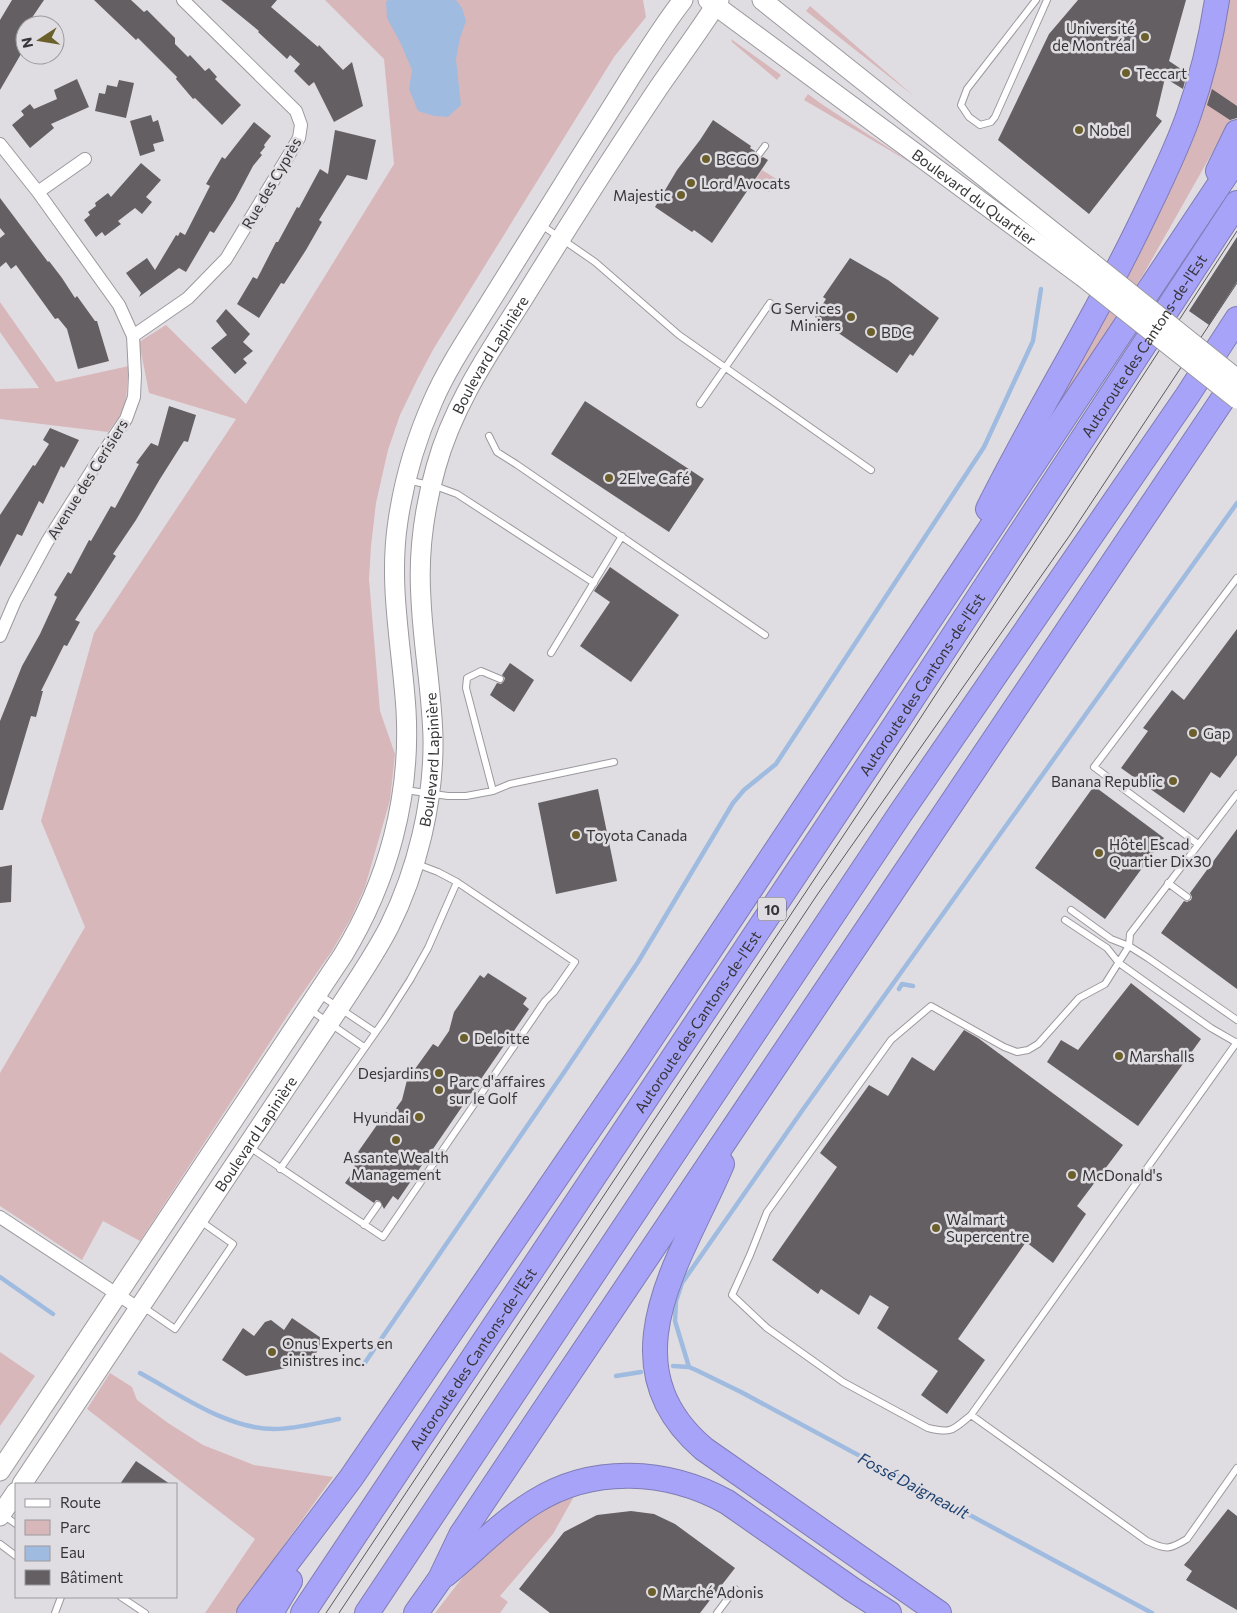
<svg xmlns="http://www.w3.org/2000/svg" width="1237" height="1613" viewBox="0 0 1237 1613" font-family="Commissioner,sans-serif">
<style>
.green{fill:#d8b7ba}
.water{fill:#9fbbe0}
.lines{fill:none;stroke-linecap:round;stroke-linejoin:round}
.stream{stroke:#9fbbe0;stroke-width:4.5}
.building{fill:#645f62}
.service-casing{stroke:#9c999e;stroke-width:8}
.minor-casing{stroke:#9c999e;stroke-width:14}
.secondary-casing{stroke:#9c999e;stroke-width:21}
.motorway-casing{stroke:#7f7cb4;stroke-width:26}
.service{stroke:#fff;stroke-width:6}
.minor{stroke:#fff;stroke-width:12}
.secondary{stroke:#fff;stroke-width:19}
.motorway{stroke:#a7a3f8;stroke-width:24}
.tram{stroke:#5a595b;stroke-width:1}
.secondary-bridge-casing{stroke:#9c999e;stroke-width:21;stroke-linecap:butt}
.secondary-bridge{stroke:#fff;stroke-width:19}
.poi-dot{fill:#6b602c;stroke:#e0dde2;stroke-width:2}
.labels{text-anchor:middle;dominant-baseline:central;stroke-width:5;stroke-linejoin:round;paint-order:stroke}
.shield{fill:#e0dde2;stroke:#69676a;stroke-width:1}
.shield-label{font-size:14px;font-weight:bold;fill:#363537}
.poi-label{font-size:15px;fill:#363537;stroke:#e0dde2;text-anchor:start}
.street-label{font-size:15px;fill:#363537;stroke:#e0dde2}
.water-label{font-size:16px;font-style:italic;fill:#1c4170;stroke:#e0dde2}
</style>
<rect width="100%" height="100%" fill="#e0dde2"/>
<path class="green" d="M325,0h318l3,17 -32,40 -180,291 -16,30 -18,37 -12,35 -12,53 -5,43 -2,33 11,132 15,43 -5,46 -25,87 -14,31 -19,33 -37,53 -155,237 -37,-20 -21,39 -82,-54v-133l85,-146 -44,-106 53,-188 142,-214 -87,-26 -10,-51 27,-17 80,79 148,-240 -10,-105z
M1222,0h15v109l-94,166 -135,208 93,-165z
M810,6l105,91 -109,-86z
M731,39l50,36 -4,5 -45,-38z
M808,94l15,11 95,62 -114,-67z
M762,170l16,10 -9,12 -15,-10z
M0,302l56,80 73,-16 -3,32 -4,15 -14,19 -108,-13v-30l39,-1 -39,-56z
M0,1352l35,24 -35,50z
M110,1373l22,14 5,13 31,23 35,22 51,20 79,12 -98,136h-30l50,-74 -168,-130z
M576,1493l-23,41 -53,62 8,6 -8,11h-65l34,-44 68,-59z"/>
<path class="water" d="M388,0h68l6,8 4,13 -6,17 -4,21 5,46 -13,12 -14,-1 -16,-5 -9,-22 3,-19 -11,-26 -14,-26 -1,-16z"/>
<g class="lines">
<path class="stream" d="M899,989l3,-5 11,2
M0,1277l53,37
M364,1364l203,-296 71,-106 95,-159 11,-13 32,-26 208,-317 49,-106 8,-52
M673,1366l16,1 7,3 45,22 411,221
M689,1367l-14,-46 1,-20 6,-18 122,-175 433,-605
M140,1373c39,21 87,56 134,56 22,0 43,-6 65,-10
M616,1376l25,-4"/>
</g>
<path class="building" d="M12,0h32l-17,25h-2v32l-4,-3 -21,36v-70z
M94,0h37l13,12 3,-2 28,28v6l13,13 2,-2 15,16 4,-3 8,9 -2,2 26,26 -19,20 -27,-27 -2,1 -17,-20 1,-2 -39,-39 -2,2z
M221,0h56l-6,7 47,40 1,-2 24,25 9,-8 11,44 -29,16 -20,-40 -5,4 -15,-15 6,-7 -10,-9 -3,4 -29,-27 1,-1z
M1078,0h108l-17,61 18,12 -4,16 -18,-11 -9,38 6,5 -73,93 -91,-74 51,-106z
M77,79l12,28 -38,17 3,4 -24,20 -18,-23 12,-10 -3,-4 9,-7 4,5 23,-10 -3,-9z
M119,80l15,3 -8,35 -31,-7 4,-18 6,1 2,-9 10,2z
M1212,89l25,17v12l-7,2 -23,-15z
M151,115l2,7 5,-2 6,21 -11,3 2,7 -15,5 -10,-35z
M713,120l38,26 -1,2 5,3 -1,4 2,3 4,1 3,-2 5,3 -56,83 -18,-13 -2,2 -37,-25 22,-37 23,-30z
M254,122l17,14 -7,9 1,2 -5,6 2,2 -9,11 -18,34 -21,33 -4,-2 -24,41 -7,-4 -40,29 2,-4 -15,-20 21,-15 8,12 21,-35 2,1 2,-4 5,3 25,-49 -4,-2 16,-27 3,2z
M335,130l41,10 -9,40 -20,-5 -28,45 3,2 -16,28 -22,34 -3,-1 -22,35 -22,-14 16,-27 4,2 19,-37h2l19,-35 2,1 21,-39 8,5z
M141,163l20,17 -15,17 6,5 -10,12 -7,-6 -17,13 3,3 -16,12 -3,-4 -6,5 -12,-17 6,-5 -2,-3 8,-6 -1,-3 13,-10 3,4z
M0,198l48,64 1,-1 13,17 13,20 2,-2 18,25h2l12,40 -31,8 -11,-40 -9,-11 -3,1 -39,-54 -5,4 -5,-7 -6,5v-29l5,-4 -5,-6z
M1237,237v45l-28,43 -20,-14z
M850,258l38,22 51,38 -26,38 -3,-2 -13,19 -82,-56 11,-18 -3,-2z
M226,309l24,25 -7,8 10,9 -10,8 4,4 -12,11 -24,-26 16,-13 -11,-14z
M585,401l119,78 -35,53 -118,-78z
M169,406l27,9 -8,27 -4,-1 -24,38 -24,41 -23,34 3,2 -41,64 5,2 -13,24 -3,-1 -23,46h2l-7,26 -5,-1 -28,94h-3v-89l22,-55 18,-32 17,-37 -3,-2 14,-23 3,2 18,-34 2,1 20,-35 4,2 24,-44 -3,-1 15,-20 7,3z
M50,428l29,12 -15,28 -3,-2 -18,38 -4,-3 -17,35 -5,-2 -17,33v-52l33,-50 2,1 14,-22 -6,-4z
M610,567l69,48 -48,67 -51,-36 30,-44 -16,-11z
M1237,629v126l-17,23 -9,-6 -27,41 -63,-45 27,-37 -5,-3 29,-38 12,10z
M510,663l24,17 -20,32 -24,-17 7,-12 4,1 3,-3 1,-3 -3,-3z
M1094,786l70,52 -59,81 -70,-51z
M598,789l19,92 -61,13 -18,-91z
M1237,829v160l-76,-56 23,-32 3,1 4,-2 1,-3 -2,-4z
M12,865l-1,37 -11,1v-36z
M488,973l39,25 -4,6 6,5 -131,191 -5,-4 -9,13 -4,-8 -4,-1 -2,3 -29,-20 8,-11 5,-20 28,-40 5,4 6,-9 5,-7 5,-20 26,-36 5,3 11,-16 5,-19 26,-37 4,3z
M1131,983l70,56 -63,87 -91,-64 14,-22 17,10z
M964,1030l14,8 145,107 -46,61 9,8 -33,49 -27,-21 -68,97 27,21 -38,54 -26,-19 17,-24 -61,-43 12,-21 -19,-12 -11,20 -38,-26 -3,5 -46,-34 65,-93 -17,-14 49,-68 19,11 24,-39 22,14z
M292,1318l32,22 -14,23 -64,13 -24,-16 21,-32 11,8 11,-14 6,-2 13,10z
M136,1461l34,23h-50z
M1228,1509l9,7v94l-51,-30 6,-9 -8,-6z
M631,1511l23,3 21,10 60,44 -35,45h-150l-31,-24 45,-57 33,-17z"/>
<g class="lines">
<g class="service-casing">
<path id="service" d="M1036,0l-69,89 -6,16 8,12 11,8 11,-3 4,-5 52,-117
M759,154l6,-8
M540,224l55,38 84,73 192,135
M700,404l70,-101
M489,436l8,16 19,12 249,171
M407,480l31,7 19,7 137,89
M551,653l71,-117
M405,790l43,6h18l27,-5 17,-7 104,-22
M493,791l-27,-103 1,-10 14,-7 19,8
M1237,794l-107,140 -1,12 -24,38 -26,14 -41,46 -10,6 -11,2 -13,-5 -73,-41 -40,34 -124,172 -17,43 -18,40 35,33 76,54 85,46c24,6 25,2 43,-13l266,-373
M1198,844l-104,-77 143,-189
M1168,883l19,14
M1071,910l40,29 18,7 19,12 89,62
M1065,920l42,28 12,15 35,25 57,40 26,15
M320,995l55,37
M309,1009l55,38
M248,1146l135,91 162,-236 9,-9 21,-30 -118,-80 -19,-10 -21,-8
M280,1169l105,-150 25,-39 18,-32 29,-66
M364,1225l14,-20
M142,1309l7,2 26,18 58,-85 -34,-24
M971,1415l176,126c19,9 22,9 40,-2l50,-71
M3,1515l13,9
M0,1544l16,12
M121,1597l24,16
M55,1613l6,-16
M717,1613l18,-24"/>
</g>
<g class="minor-casing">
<path id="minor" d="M0,144l38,48 81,113 14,31 2,39 -1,22 -8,22 -25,37 -54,86 -32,59 -15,35
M38,192l47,-33
M133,336l55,-38 38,-39 73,-121 2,-13 -5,-14 -113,-111
M0,1217l138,91"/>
</g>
<g class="secondary-casing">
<g id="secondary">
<path id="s1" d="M708,0l375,277"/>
<path d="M762,0l329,262"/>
<path d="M0,1471l343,-516c45,-74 68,-158 63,-245 -4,-63 -18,-125 -8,-189 6,-41 18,-82 35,-120 14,-32 34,-62 52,-91 26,-42 52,-84 78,-125 22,-36 45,-71 67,-107 17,-26 34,-54 53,-78"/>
<path id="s2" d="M22,1484l317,-476c17,-26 35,-52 50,-81 28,-56 45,-125 44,-189 -1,-46 -10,-92 -12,-139 -3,-44 3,-90 15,-132 17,-62 53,-114 87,-168 44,-71 89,-142 136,-212 20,-29 41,-57 60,-87"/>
<path d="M0,1516l16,-24"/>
</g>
</g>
<g class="motorway-casing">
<g id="motorway">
<path d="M1218,171l19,-39"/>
<path d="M988,509c51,-102 112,-199 160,-301 15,-31 30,-62 41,-94 13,-37 22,-75 28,-114"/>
<path d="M722,1164c-39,93 -119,199 -18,285l235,164"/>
<path d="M445,1575c29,-24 58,-54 89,-73 59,-37 133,-33 193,0l126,88 36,23"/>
<path d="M249,1613l102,-135 287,-420 599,-900"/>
<path d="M271,1613l19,-32"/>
<path id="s3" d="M303,1613l592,-888 342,-522"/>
<path d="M367,1613l533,-799 287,-418 50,-77"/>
<path d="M416,1613l24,-34 21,-44 92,-138 684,-1019"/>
</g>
</g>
<use href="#service" class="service"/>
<use href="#minor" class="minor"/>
<use href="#secondary" class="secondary"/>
<use href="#motorway" class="motorway"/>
<path class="tram" d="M326,1613l547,-822 364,-560
M339,1613l478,-718 253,-360 167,-252"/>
<g class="secondary-bridge-casing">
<path id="secondary-bridge" d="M1091,262l146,117
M1083,277l154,122"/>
</g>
<use href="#secondary-bridge" class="secondary-bridge"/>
</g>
<g class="poi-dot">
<circle cx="1145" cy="37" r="5"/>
<circle cx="1126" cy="73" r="5"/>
<circle cx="1079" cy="130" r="5"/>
<circle cx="706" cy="159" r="5"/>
<circle cx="691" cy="183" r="5"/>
<circle cx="681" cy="195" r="5"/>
<circle cx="851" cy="317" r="5"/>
<circle cx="871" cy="332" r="5"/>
<circle cx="609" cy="478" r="5"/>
<circle cx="1193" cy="733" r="5"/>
<circle cx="1173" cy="781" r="5"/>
<circle cx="576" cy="835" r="5"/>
<circle cx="1099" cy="853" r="5"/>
<circle cx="464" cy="1038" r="5"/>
<circle cx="1119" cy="1056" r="5"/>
<circle cx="439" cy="1073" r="5"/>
<circle cx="439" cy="1090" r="5"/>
<circle cx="419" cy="1117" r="5"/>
<circle cx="396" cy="1140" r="5"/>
<circle cx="1072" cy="1175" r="5"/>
<circle cx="936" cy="1228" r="5"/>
<circle cx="272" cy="1352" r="5"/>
<circle cx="652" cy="1592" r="5"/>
</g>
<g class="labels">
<rect class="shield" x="758" y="897.5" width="28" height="23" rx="4"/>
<g class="shield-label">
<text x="772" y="909">10</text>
</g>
<g class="poi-label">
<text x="1135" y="28" text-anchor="end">Université<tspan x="1135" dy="17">de Montréal</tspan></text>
<text x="1136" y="73">Teccart</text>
<text x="1089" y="130">Nobel</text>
<text x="716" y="159">BCGO</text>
<text x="701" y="183">Lord Avocats</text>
<text x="671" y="195" text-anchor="end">Majestic</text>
<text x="841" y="308" text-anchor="end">G Services<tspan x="841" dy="17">Miniers</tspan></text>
<text x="881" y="332">BDC</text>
<text x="619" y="478">2Elve Café</text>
<text x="1203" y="733">Gap</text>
<text x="1163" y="781" text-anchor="end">Banana Republic</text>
<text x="586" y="835">Toyota Canada</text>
<text x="1109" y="844">Hôtel Escad<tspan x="1109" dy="17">Quartier Dix30</tspan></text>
<text x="474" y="1038">Deloitte</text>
<text x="1129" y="1056">Marshalls</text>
<text x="429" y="1073" text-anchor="end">Desjardins</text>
<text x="449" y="1081">Parc d'affaires<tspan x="449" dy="17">sur le Golf</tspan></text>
<text x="409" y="1117" text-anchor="end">Hyundai</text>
<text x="396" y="1157" text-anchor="middle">Assante Wealth<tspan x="396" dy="17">Management</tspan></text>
<text x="1082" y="1175">McDonald's</text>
<text x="946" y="1219">Walmart<tspan x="946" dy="17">Supercentre</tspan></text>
<text x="282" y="1343">Onus Experts en<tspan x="282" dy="17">sinistres inc.</tspan></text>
<text x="662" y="1592">Marché Adonis</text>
</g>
<g class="street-label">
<text transform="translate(271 183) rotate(-60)">Rue des Cyprès</text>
<text stroke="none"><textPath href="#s1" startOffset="331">Boulevard du Quartier</textPath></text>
<text stroke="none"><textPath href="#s3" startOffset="1521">Autoroute des Cantons-de-l'Est</textPath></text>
<text stroke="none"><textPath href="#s2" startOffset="1261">Boulevard Lapinière</textPath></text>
<text transform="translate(87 479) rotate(-58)">Avenue des Cerisiers</text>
<text stroke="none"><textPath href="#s3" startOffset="1116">Autoroute des Cantons-de-l'Est</textPath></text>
<text stroke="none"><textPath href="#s2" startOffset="841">Boulevard Lapinière</textPath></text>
<text stroke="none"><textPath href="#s3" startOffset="711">Autoroute des Cantons-de-l'Est</textPath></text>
<text stroke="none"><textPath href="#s2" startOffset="421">Boulevard Lapinière</textPath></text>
<text stroke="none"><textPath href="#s3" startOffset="306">Autoroute des Cantons-de-l'Est</textPath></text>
</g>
<g class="water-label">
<text transform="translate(914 1485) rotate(28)">Fossé Daigneault</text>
</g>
</g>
<rect x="15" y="1483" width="162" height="115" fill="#e0dde2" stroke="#9c9a9e"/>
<rect x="25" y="1499" width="25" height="8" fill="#ffffff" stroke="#9c9a9e"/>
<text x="60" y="1508" font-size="15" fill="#363537">Route</text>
<rect x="25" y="1520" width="25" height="15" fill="#d8b7ba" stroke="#9c9a9e"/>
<text x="60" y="1533" font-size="15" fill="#363537">Parc</text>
<rect x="25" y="1546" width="25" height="15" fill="#9fbbe0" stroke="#9c9a9e"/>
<text x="60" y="1558" font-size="15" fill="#363537">Eau</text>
<rect x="25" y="1570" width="25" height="15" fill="#645f62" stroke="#9c9a9e"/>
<text x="60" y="1583" font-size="15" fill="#363537">Bâtiment</text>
<g transform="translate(40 40) rotate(258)"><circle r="24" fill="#e0dde2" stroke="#9c9a9e"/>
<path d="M0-4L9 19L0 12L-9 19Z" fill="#6b602c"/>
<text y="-8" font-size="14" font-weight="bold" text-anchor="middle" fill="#363537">N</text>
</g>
</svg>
